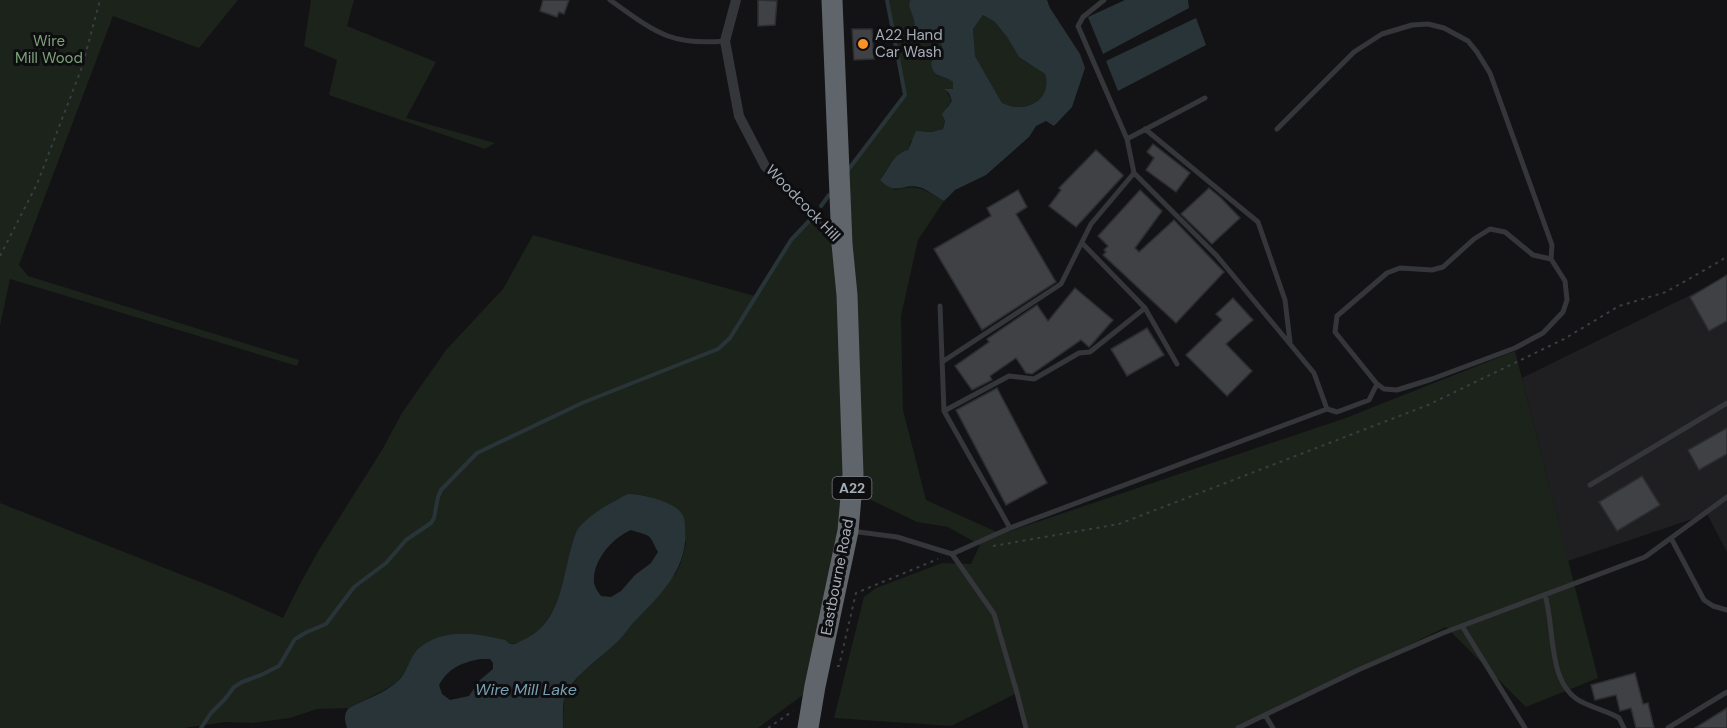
<svg xmlns="http://www.w3.org/2000/svg" width="1727" height="728" viewBox="0 0 1727 728" font-family="'DM Sans',sans-serif">
<style>
.built{fill:#1f1f22}
.green{fill:#1b231b}
.water{fill:#293439;fill-rule:evenodd}
.lines{fill:none;stroke-linecap:round;stroke-linejoin:round}
.stream{stroke:#293439;stroke-width:4}
.building{fill:#3f4145;stroke:#2d2e31;stroke-width:1.5}
.path{stroke:#3a3d41;stroke-width:2;stroke-dasharray:3 4.5;stroke-linecap:butt}
.lane{stroke:#34363a;stroke-width:5}
.street{stroke:#34363a;stroke-width:10}
.highway{stroke:#60656b;stroke-width:21}
.poi-dot{fill:#fa9226;stroke:#0e0e10;stroke-width:2}
.labels{text-anchor:middle;dominant-baseline:central;stroke-width:6;stroke-linejoin:round;paint-order:stroke}
.shield{fill:#0e0e10;stroke:#777d84;stroke-width:1.5}
.shield-label{font-size:14px;font-weight:bold;fill:#a4acb6}
.poi-label{font-size:15px;fill:#a4acb6;stroke:#0e0e10;text-anchor:start}
.park-label{font-size:15px;fill:#7da27a;stroke:#0e0e10}
.street-label{font-size:15px;fill:#a4acb6;stroke:#0e0e10}
.water-label{font-size:16px;font-style:italic;fill:#79a1b3;stroke:#0e0e10}
</style>
<rect width="100%" height="100%" fill="#131315"/>
<path class="built" d="M1727,277v275l-20,-38 -139,47 -46,-183z"/>
<path class="green" d="M0,0h238l-39,48 -86,-32 -94,249 9,11 271,84 -2,6 -287,-87 -10,47z
M311,0h43l-7,26 89,36 -30,56 89,25 -10,6 -156,-54 8,-35 -33,-14z
M887,0h23l-1,6 5,14 2,17 23,2 3,8 -5,29 10,1 6,5v7h-8l7,12 -5,5 -4,23 -11,3 -8,-1 -14,11 -2,8c-16,4 -19,18 -28,30l15,10c24,-6 28,-1 49,11l-26,39 -17,76 2,94 23,90 75,34 342,-115 172,-68 83,327 -72,29 -80,-80 -181,88 -24,13h-215l-9,-35 -66,33 -117,-8 30,-121 12,-9 66,-25 29,1 9,-19 -32,-18 -31,-5 -46,-22 -17,-25 -39,211 -57,42h-195l1,-34 17,-20 35,-31 60,-70 5,-11 5,-19 -17,-39c-33,-11 -38,-16 -68,6 -7,5 -16,10 -21,17 -6,7 -8,17 -10,26 -7,30 -11,61 -37,82 -7,5 -16,11 -25,8l-92,8 -11,21 -8,10 -13,8 -35,18 -32,1 -27,9 -37,5 -27,-1 -42,6h-184v-225l228,90 55,25 18,-36 18,-32 63,-100 20,-37 44,-63 57,-61 30,-54 222,61 36,-56 23,-25 28,28 2,-68 61,-80z
M983,15l12,7 12,15 12,20 26,17c6,20 -9,34 -29,33 -5,0 -10,-3 -14,-4l-27,-47 -2,-27z"/>
<path class="water" d="M910,0h137l3,8 30,46 5,14 -13,39 -18,19 -8,-5 -10,5 -7,11 -43,38 -31,15 -11,11c-7,-4 -15,-10 -22,-13 -19,-7 -24,10 -42,-8 10,-12 12,-26 28,-30l8,-19 16,1 11,-3 2,-8 -3,-7 10,-13 -3,-8 -5,-4h9v-7c-11,-9 -20,-2 -22,-20l9,-6 2,-9 -3,-8 -23,-2 -2,-17 -5,-14zM983,15l12,7 12,15 12,20 26,17c6,20 -9,34 -29,33 -5,0 -10,-3 -14,-4l-27,-47 -2,-27z
M1125,0h63l1,8 -86,46 -15,-37z
M1196,18l10,27 -88,46 -12,-30z
M628,494c13,0 46,7 54,20 2,3 3,8 3,13 4,42 -25,68 -52,96 -6,7 -11,15 -18,21 -16,15 -37,29 -49,48 -4,7 -3,27 -3,36h-216c-2,-7 -4,-14 2,-20 15,-8 36,-15 49,-27 9,-8 11,-22 19,-31 25,-23 59,-17 88,-10 6,6 9,5 16,1 36,-15 40,-52 48,-85 3,-10 4,-19 9,-27 9,-13 35,-28 50,-35zM631,530c22,7 17,3 27,22l-7,11 -16,12 -14,16 -10,6 -10,-1c-3,-4 -6,-8 -7,-13 -2,-22 18,-45 37,-53zM481,659h9l3,4v6l-13,11 -11,16 -19,4 -8,-6 -3,-9c9,-17 24,-23 42,-26z"/>
<g class="lines">
<path class="stream" d="M848,170l57,-75 -18,-95
M821,206l8,-11
M201,728l10,-15 14,-14 9,-12 8,-5 19,-7 18,-9 16,-27 12,-7 19,-8 28,-37 32,-24 20,-23 25,-17 3,-5 4,-21 3,-7 36,-37 105,-50 136,-54 12,-11 61,-98 18,-19"/>
</g>
<path class="building" d="M543,0h26l-5,14 -5,-2 -2,5 -17,-6z
M758,0l19,1 -2,24 -17,1z
M852,29h20l2,30 -20,1z
M1153,144l37,29 -14,19 -30,-22 8,-12 -7,-6z
M1096,150l27,25v1l-47,51 -27,-21 12,-16 -2,-2z
M1209,188l12,10 19,20 -28,26 -31,-30z
M1018,190l9,17 -11,7 40,68 -74,48 -48,-81 57,-33 -4,-8z
M1140,190l22,21 -27,37 4,4 35,-32 50,52 -48,51 -73,-68 3,-3 -2,-2 4,-4 -10,-10z
M1727,275v46l-18,10 -19,-34z
M1075,288l38,32 -21,24 -3,3 -8,-7 -49,34 -6,-1 -10,-15 -26,18 2,4 -20,10 -17,-24 34,-24 -2,-3 50,-34 11,16z
M1233,298l20,22 -27,24 26,27 -25,25 -41,-41 36,-35 -6,-6z
M1147,328l17,27 -37,21 -16,-27z
M997,388l50,95 -41,22 -50,-95z
M1727,428v26l-28,16 -11,-20z
M1642,476l18,29 -43,26 -18,-29z
M1635,673l8,31 5,-1 6,25h-18l-5,-20 -11,3 -4,-16 -21,5 -4,-15z
M1727,708v20h-32z"/>
<g class="lines">
<path class="path" d="M0,256l37,-72 45,-117 18,-67
M993,546l126,-22 309,-119 136,-66 55,-33 47,-14 56,-32 5,-5
M837,666h2l17,-73 82,-34
M768,728l25,-17"/>
<path class="lane" d="M610,0c44,31 59,46 115,41
M1104,0l-21,17 -5,9 49,113 7,34
M1145,129l113,93 27,78 5,42
M1277,129l77,-77 28,-18 30,-9 16,-1 16,4 24,13 9,11 13,21 62,172 -1,14
M1127,139l78,-41
M940,306l4,105 66,117 -58,26
M1145,308l32,56
M942,362l119,-78 30,-60 43,-51 83,83 97,117 13,36 -317,119
M1327,409l10,3 32,-12 8,-16 -42,-52 2,-16 50,-43 13,-5 32,2 11,-3 31,-28 16,-10 15,3 28,23 18,4 14,22 2,19 -4,12 -20,21 -28,15 -83,31 -35,11 -13,-1 -7,-5
M944,411l65,-35 25,3 45,-26 11,-1 55,-44 -63,-65
M1590,485l137,-82
M851,531l46,6 55,17 42,60 23,79 9,35
M1671,538l33,62 9,6 14,4
M1545,595c10,32 2,88 35,106 13,7 27,10 39,17l5,10
M1462,626l63,102
M1265,715l8,13
M1238,728l120,-58 85,-37 202,-76 82,-60
M1668,728l59,-36"/>
<path class="street" d="M736,0l-11,41 14,75 26,50 75,76"/>
<path class="highway" d="M808,728l7,-42 33,-155 5,-57 -6,-179 -5,-51 -10,-244"/>
</g>
<circle class="poi-dot" cx="863" cy="44" r="6"/>
<g class="labels">
<rect class="shield" x="832.5" y="477" width="39" height="22" rx="4.5"/>
<g class="shield-label">
<text x="852" y="488">A22</text>
</g>
<g class="poi-label">
<text x="875" y="35">A22 Hand<tspan x="875" dy="17">Car Wash</tspan></text>
</g>
<g class="park-label">
<text x="49" y="41">Wire<tspan x="49" dy="17">Mill Wood</tspan></text>
</g>
<g class="street-label">
<text transform="translate(803 203) rotate(46)">Woodcock Hill</text>
<text transform="translate(837 577) rotate(-79)">Eastbourne Road</text>
</g>
<g class="water-label">
<text x="526" y="689">Wire Mill Lake</text>
</g>
</g>
</svg>
